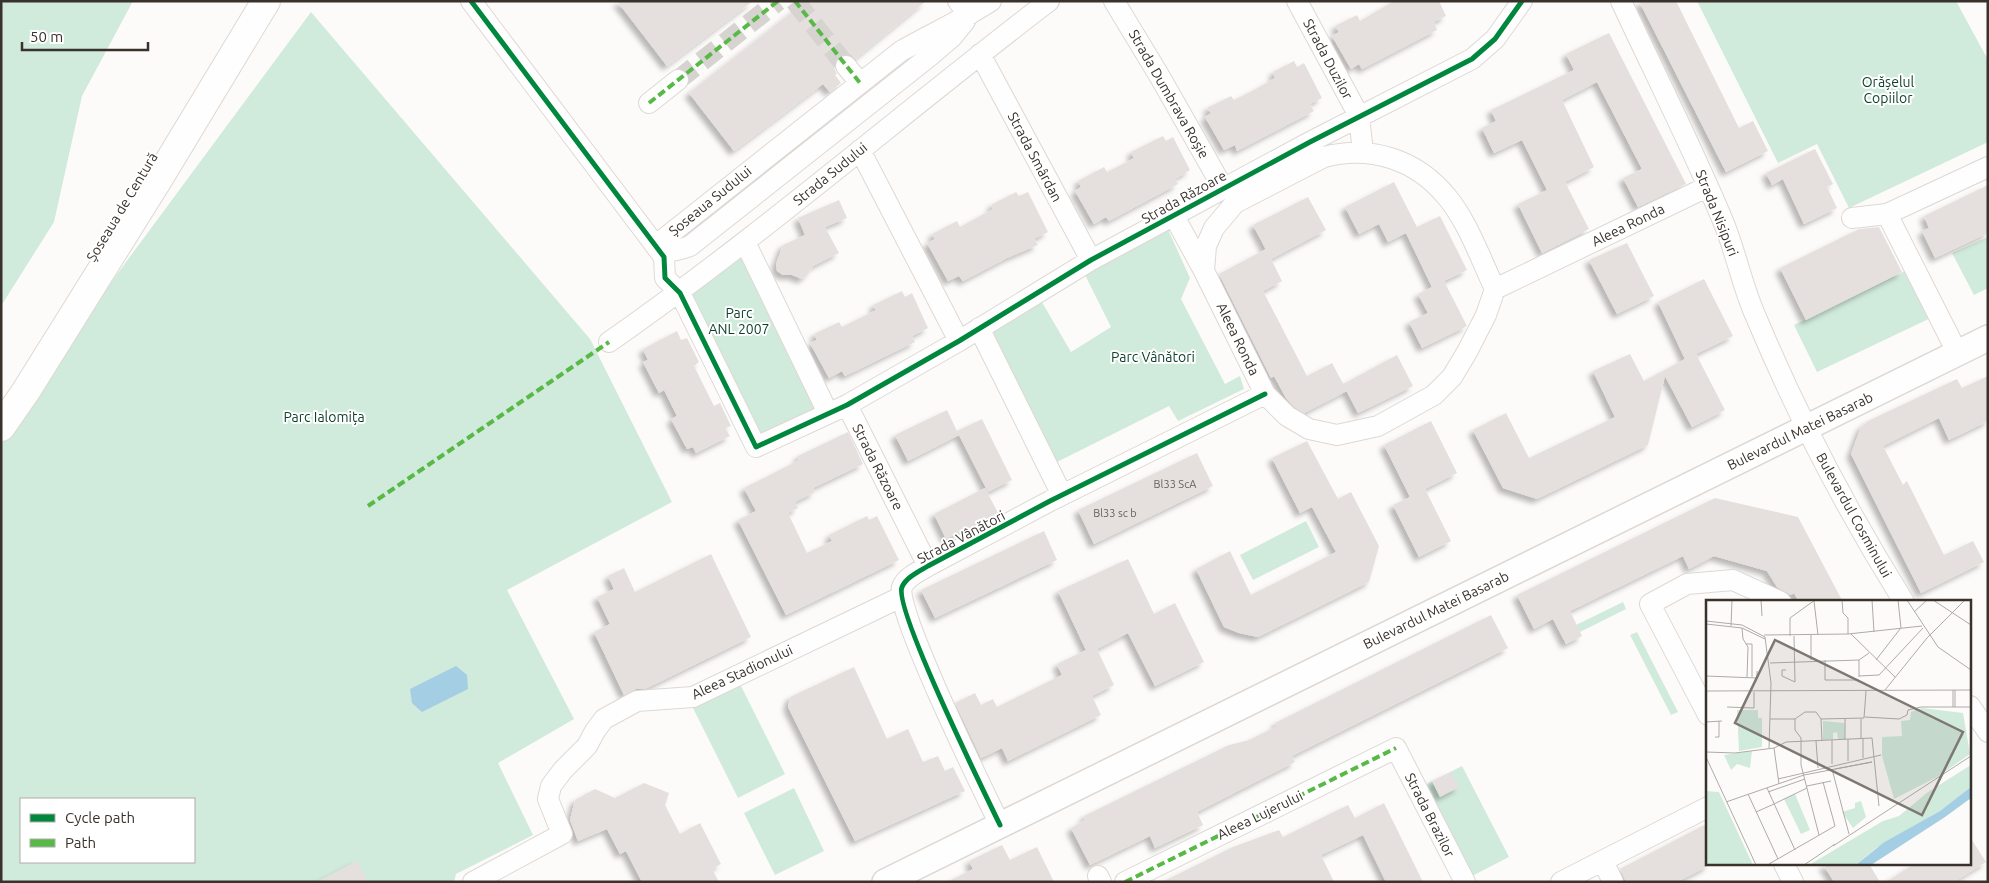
<svg xmlns="http://www.w3.org/2000/svg" width="1989" height="883" viewBox="0 0 1989 883" font-family="Ubuntu,sans-serif">
<style>
.green{fill:#d0eadb;fill-rule:evenodd}
.water{fill:#a3cee3}
.building{fill:#e5e0dd;filter:url(#shadow)}
.lines{fill:none;stroke-linecap:round;stroke-linejoin:round}
.minor-tunnel{stroke:#d6d3d0;stroke-width:20;stroke-dasharray:20 10;stroke-linecap:butt}
.minor-casing{stroke:#ddd8d4;stroke-width:22}
.major-casing{stroke:#ddd8d4;stroke-width:28}
.highway-casing{stroke:#ddd8d4;stroke-width:30}
.minor{stroke:#fffefe;stroke-width:20}
.major{stroke:#fffefe;stroke-width:25}
.highway{stroke:#fffefe;stroke-width:28}
.quiet{stroke:#58b947;stroke-width:4;stroke-dasharray:8 4;stroke-linecap:butt}
.cycleway-casing{stroke:#fff;stroke-width:8}
.cycleway{stroke:#00873e;stroke-width:5}
.labels{text-anchor:middle;dominant-baseline:central;stroke-width:4;stroke-linejoin:round;paint-order:stroke}
.number-label{font-size:11px;fill:#67605a}
.street-label{font-size:14px;fill:#39312b;stroke:#fff}
.park-label{font-size:14px;fill:#0c3f2a;stroke:#fff}
.inset-road{fill:none;stroke:#afaaa7;stroke-width:1}
.view{fill:#7e7873;fill-opacity:0.15;stroke:#7e7873;stroke-width:2.5}
.inset-edge{fill:none;stroke:#39312b;stroke-width:2.5}
</style>
<defs>
<filter id="shadow"><feDropShadow dx="-4.5" dy="4.5" stdDeviation="2.5" flood-color="#0004"/></filter>
</defs>
<rect width="100%" height="100%" fill="#fdfbf9"/>
<path class="green" d="M1,1h132l-51,95 -28,126 -53,84z
M1697,1h259l32,59v82l-139,66 -32,-64 -39,19z
M311,12l279,327 82,163 -165,88 67,129 -76,44 35,72 -77,39 -2,8h-453v-437l23,-45zM21,799h173v63h-173z
M1166,225l24,53 -9,21 44,85 15,-8 4,13 -66,32 -9,-15 -116,58 -69,-135 55,-32 32,55 40,-25 -28,-56z
M1988,237v51l-14,7 -22,-42z
M745,242l83,171 -72,34 -76,-154z
M1913,267l24,48 -120,57 -23,-47z
M1306,521l13,26 -66,33 -13,-25z
M1623,602l3,7 -46,23 -4,-7z
M1637,632l41,80 -7,3 -41,-80z
M740,684l45,90 -47,24 -45,-90z
M1462,766l47,91 -39,20 -47,-91z
M794,788l30,63 -49,24 -31,-62z"/>
<path class="water" d="M456,666l11,9 1,14 -46,23 -10,-9 -2,-14z"/>
<path class="building" d="M617,1h136l-86,65z
M806,1h120l-71,58 -4,-4 -6,-1 -7,3 -3,5 -1,6 3,6 -2,1 6,8 -11,9 -7,-8 -89,67 -45,-58z
M1394,1h45l7,15 -12,6 3,8 -75,39 -3,-5 -8,5 -19,-33 7,-4 -4,-6 22,-11 3,6z
M1639,1h37l63,127 14,-7 15,30 -42,21z
M1609,33l77,151 -48,23 -15,-29 19,-9 -45,-87 -35,18 32,67 -29,15 24,47 -47,24 -24,-49 29,-14 -25,-50 -28,13 -12,-25 14,-7 -5,-11 83,-40 -8,-16z
M1294,61l3,6 7,-4 18,35 -12,6 4,7 -77,40 -2,-6 -11,5 -19,-33 6,-4 -4,-5 24,-12 3,4 20,-10 21,-12 -2,-6z
M1163,136l3,5 7,-4 17,33 -15,9 3,5 -69,37 -3,-4 -12,7 -19,-33 6,-4 -3,-6 26,-14 3,5 14,-7 13,-7 -3,-6z
M1815,149l18,35 -6,3 10,21 -33,16 -21,-45 -11,6 -6,-12z
M1394,182l23,45 23,-11 27,54 -23,11 23,45 -45,22 -13,-26 19,-9 -10,-19 14,-7 -26,-54 -18,9 -9,-18 -20,10 -14,-27z
M1988,185v48l-53,25 -13,-27 7,-3 -5,-12z
M1016,192l3,4 9,-4 20,40 -14,7 4,6 -31,13 -44,23 -4,-5 -11,5 -21,-38 8,-4 -3,-5 25,-13 3,6 33,-18 -2,-4z
M1308,197l18,33 -55,29 -18,-34z
M839,200l8,18 -22,9 14,26 -26,13 -6,9 -5,4 -10,-4h-9l-6,-4 -1,-7 7,-19 22,-10 -7,-17z
M1879,227l23,45 -96,48 -26,-52 79,-39z
M1627,243l27,53 -37,18 -28,-54z
M1266,249l16,32 -19,10 44,85 25,-13 15,28 -43,22 -10,-6 -8,-9 -12,-22 -3,2 -52,-104z
M1704,279l29,57 -37,18 29,56 -33,17 -27,-51 -17,69 -111,54 -34,-11 -30,-58 33,-17 23,45 86,-41 -22,-46 37,-17 14,27 41,-22 -27,-57z
M902,291l3,6 7,-4 16,35 -16,8 3,6 -70,34 -3,-5 -13,7 -19,-35 7,-3 -3,-6 25,-12 3,5 34,-17 -3,-5z
M677,331l4,9 6,-2 12,24 -5,4 20,40 6,-3 11,23 -6,2 5,8 -34,17 -3,-6 -6,2 -16,-30 6,-3 -13,-26 -5,3 -16,-31 5,-2 -5,-11z
M1397,355l16,31 -55,27 -15,-29z
M1988,376v45l-39,19 -10,-22 -56,28 20,39 4,-4 37,74 29,-14 11,21 -63,31 -70,-139 10,-27 7,-6 89,-42 5,9z
M947,410l10,21 25,-12 30,61 -24,12 -30,-59 1,2 -51,26 -13,-26z
M1431,421l26,52 -32,16 26,52 -32,16 -26,-52 17,-8 -26,-52z
M848,432l15,32 -50,24 2,4 -20,10 3,6 -10,5 19,40 25,-12 -3,-6 38,-19 2,4 8,-4 22,44 -113,55 -48,-95 18,-9 -12,-23 55,-28 -1,-4z
M1307,441l31,58 13,-7 28,54 -10,36 -111,55 -19,-4 -15,-6 -28,-58 34,-18 21,44 85,-43 -24,-45 -12,6 -28,-55z
M1197,453l16,33 -119,58 -16,-34z
M985,488l13,25 -52,26 -12,-25z
M1715,498l83,19 45,85h-44l-5,-9 -3,2 -14,-8 -10,-16 -53,-15 -25,13 -6,-13 -113,55 12,25 -16,8 -13,-25 -19,10 -17,-34z
M1044,531l13,29 -122,58 -14,-28z
M711,554l40,83 -106,52h-9l-12,6 -30,-63 16,-8 -13,-27 17,-8 -6,-13 16,-8 11,24z
M1128,559l26,55 21,-11 29,59 -49,24 -27,-53 -31,16 17,36 -22,11 9,19 -93,46 -6,-13 -21,10 -26,-55 20,-10 6,12 12,-6 4,8 65,-32 -5,-11 29,-14 -28,-59z
M1491,615l17,33 -216,108 3,6 -98,50 6,13 -48,23 -5,-12 -60,29 -19,-37 14,-8 -1,-4 145,-71 20,-5 28,-14 -2,-3z
M854,667l33,72 21,-10 15,33 15,-6 7,15 8,-4 12,24 -110,50 -67,-134 2,-10z
M1451,772l8,15 -19,10 -8,-16z
M644,783l25,10 -4,12 15,29 20,-11 21,41 -9,5 7,13h-77l-16,-31 -6,3 -13,-25 -29,12 -8,-21 5,-20 20,-11 20,9z
M1384,803l39,79h-37l-23,-47 -42,20 13,27h-172l71,-35 46,-17 4,7 65,-32 7,13z
M1708,823v43l-31,16h-51l-6,-13z
M1970,837l16,25 -32,20h-68l28,-18h56z
M1002,845l8,15 27,-13 17,35h-107l26,-13 -4,-8z
M357,861l11,21h-51z
M1823,864h46l11,18h-46z"/>
<g class="lines">
<path class="minor-tunnel" d="M795,1l51,65
M678,80l100,-79"/>
<g class="minor-casing">
<path id="minor" d="M471,1l193,256 1,21 15,15 76,154 91,-42 112,-64 132,-81 219,-118 162,-83 23,-20 27,-38
M958,1l11,14
M1114,1l46,76 63,111
M1297,1l62,115 4,36
M1621,1c34,73 71,146 102,220 13,31 19,65 33,96 41,98 91,194 148,285
M980,54l111,206
M846,66l14,17
M649,103l29,-23
M860,150l99,191
M1174,216l30,55 61,123 22,22 22,13 28,6 41,-9 56,-31 18,-18 15,-25 19,-37 9,-26c-14,-29 -27,-67 -48,-92 -31,-38 -77,-52 -123,-40l-89,46 -21,25 -8,18 -2,25
M1852,218l35,-4
M745,242l83,171
M656,245l245,-194c30,-17 61,-31 90,-50
M656,245c12,9 20,6 34,1l240,-190 22,-19 13,-16
M1495,289l212,-102
M979,328l83,167
M609,342c152,-106 292,-228 440,-341
M1957,352l-70,-138 101,-47
M847,405l81,161
M1970,706l18,26
M1708,715l-58,-111 37,-20 46,-4 48,22
M1000,825c-15,-31 -107,-218 -98,-238 4,-10 18,-16 26,-21l122,-65 215,-107
M1603,861l10,21
M1784,864l9,18
M1098,876l3,6
M473,882l89,-48 -14,-35 3,-13 12,-16 24,-24 8,-15 9,-12 33,-18 56,-4 208,-100
M1125,882l271,-134 69,134
M1561,882l147,-75"/>
</g>
<g class="major-casing">
<path id="major" d="M885,882l1103,-544"/>
</g>
<g class="highway-casing">
<path id="highway" d="M1,427l25,-36 133,-213 107,-177"/>
</g>
<use href="#minor" class="minor"/>
<use href="#major" class="major"/>
<use href="#highway" class="highway"/>
<path class="quiet" d="M795,1l65,82
M649,103l129,-102
M368,506l241,-164
M1125,882l271,-134"/>
<g class="cycleway-casing">
<path id="cycleway" d="M471,1l193,256 1,21 15,15 76,154 91,-42 112,-64 132,-81 219,-118 162,-83 23,-20 27,-38
M1000,825c-15,-31 -107,-218 -98,-238 4,-10 18,-16 26,-21l122,-65 215,-107"/>
</g>
<use href="#cycleway" class="cycleway"/>
</g>
<g class="labels">
<g class="number-label">
<text x="1175" y="484">Bl33 ScA</text>
<text x="1115" y="513">Bl33 sc b</text>
</g>
<g class="street-label">
<text transform="translate(1328 59) rotate(62)">Strada Duzilor</text>
<text transform="translate(1169 94) rotate(60)">Strada Dumbrava Roșie</text>
<text transform="translate(1035 157) rotate(62)">Strada Smârdan</text>
<text transform="translate(830 174) rotate(-39)">Strada Sudului</text>
<text transform="translate(1184 197) rotate(-29)">Strada Răzoare</text>
<text transform="translate(710 201) rotate(-39)">Șoseaua Sudului</text>
<text transform="translate(122 207) rotate(-59)">Șoseaua de Centură</text>
<text transform="translate(1717 213) rotate(68)">Strada Nisipuri</text>
<text transform="translate(1628 225) rotate(-26)">Aleea Ronda</text>
<text transform="translate(1238 339) rotate(64)">Aleea Ronda</text>
<text transform="translate(1800 431) rotate(-26)">Bulevardul Matei Basarab</text>
<text transform="translate(878 467) rotate(63)">Strada Răzoare</text>
<text transform="translate(1854 515) rotate(61)">Bulevardul Cosminului</text>
<text transform="translate(961 537) rotate(-28)">Strada Vânători</text>
<text transform="translate(1436 610) rotate(-26)">Bulevardul Matei Basarab</text>
<text transform="translate(742 672) rotate(-25)">Aleea Stadionului</text>
<text transform="translate(1260 815) rotate(-26)">Aleea Lujerului</text>
<text transform="translate(1430 815) rotate(63)">Strada Brazilor</text>
</g>
<g class="park-label">
<text x="1888" y="82">Orășelul<tspan x="1888" dy="16">Copiilor</tspan></text>
<text x="739" y="313">Parc<tspan x="739" dy="16">ANL 2007</tspan></text>
<text x="1153" y="357">Parc Vânători</text>
<text x="324" y="417">Parc Ialomița</text>
</g>
</g>
<g transform="translate(1706 600)">
<rect width="265" height="265" fill="#fdfbf9"/>
<path d="M216,108l41,5 7,41 -31,22 -45,23 -12,-43v-19l20,-1 -1,-15 9,-1 1,-8zM31,110h21v8h4v29l-23,4zM117,121l21,2 1,16h-7l-1,-7 -4,1v6l-10,1zM46,151l-2,17 -13,-4 -6,6 -7,-15zM265,165v22l-3,3 -28,21 -64,37 -20,17h-47l74,-44 16,-5 29,-24zM0,191l13,1 34,73h-47zM89,194l15,36 -9,4 -17,-35zM155,201l5,16 -13,11 -11,-16 13,-4v-5z" fill="#d0eadb"/>
<path d="M265,187v11l-26,19 -74,48h-15l27,-22 57,-32z" fill="#a3cee3"/>
<path class="inset-road" d="M55,0l1,16M136,0l1,13 5,5v16M166,0l2,32M192,0l3,28M201,0l31,47 33,23M227,0l38,25M108,1l4,34M208,12l13,-12M0,21l36,4 23,12 6,46 -2,65M0,24l36,4 23,11M25,26l1,-26M36,28l1,11 5,8 -1,30M145,34l44,43M58,35l84,-1 74,-8M105,35v25M84,36v-18l25,-18M40,44h6v33M119,60v20h34M153,60v17M170,60l24,-31M64,63l89,-3 10,-7M80,70h-4v6l13,6 -1,-46M0,76l51,2v-7M153,76l20,-1 44,-47M179,90l42,-52 38,-38M0,91l265,-1M21,107l27,1v-16M247,107v-17M249,107v-17M159,117l34,2 8,-4 1,-5 13,-3h50M64,119h25l10,-7h11l5,7 1,22M89,119v11l6,8M115,119l43,-1 2,-27M139,119v20M155,119v19M0,122l16,-1M9,137h4v-16M95,138v27l18,70M142,139v22M126,140v24M110,141l2,27M68,148l5,36M0,152l29,1 39,-5 12,-6 86,-4 7,68M0,157l50,108M157,158v-20M126,169l17,65M129,169l37,-7M72,179l103,-24M101,186l24,-5M61,188l28,62M62,192l37,-13M42,194l30,65M20,202l78,-27 68,-13M68,204l33,-16M50,212l18,-8M127,246l138,-90M63,264l66,-38 -12,-44M98,265l31,-21"/>
<path class="view" d="M69,40l188,92 -41,83 -187,-92z"/>
<rect width="265" height="265" class="inset-edge"/>
</g>
<rect width="1989" height="883" fill="none" stroke="#39312b" stroke-width="5"/>
<rect x="20" y="798" width="175" height="65" fill="#ffffff" stroke="#b0adaa"/>
<rect x="30" y="814" width="25" height="8" fill="#00873e" stroke="#b0adaa"/>
<text x="65" y="823" font-size="15" fill="#39312b">Cycle path</text>
<rect x="30" y="839" width="25" height="8" fill="#58b947" stroke="#b0adaa"/>
<text x="65" y="848" font-size="15" fill="#39312b">Path</text>
<path d="M22 42v8h126v-8" fill="none" stroke="#39312b" stroke-width="2.5"/>
<text x="30" y="42" font-size="15" fill="#39312b" stroke="#ffffff" stroke-width="4" paint-order="stroke">50 m</text>
</svg>
